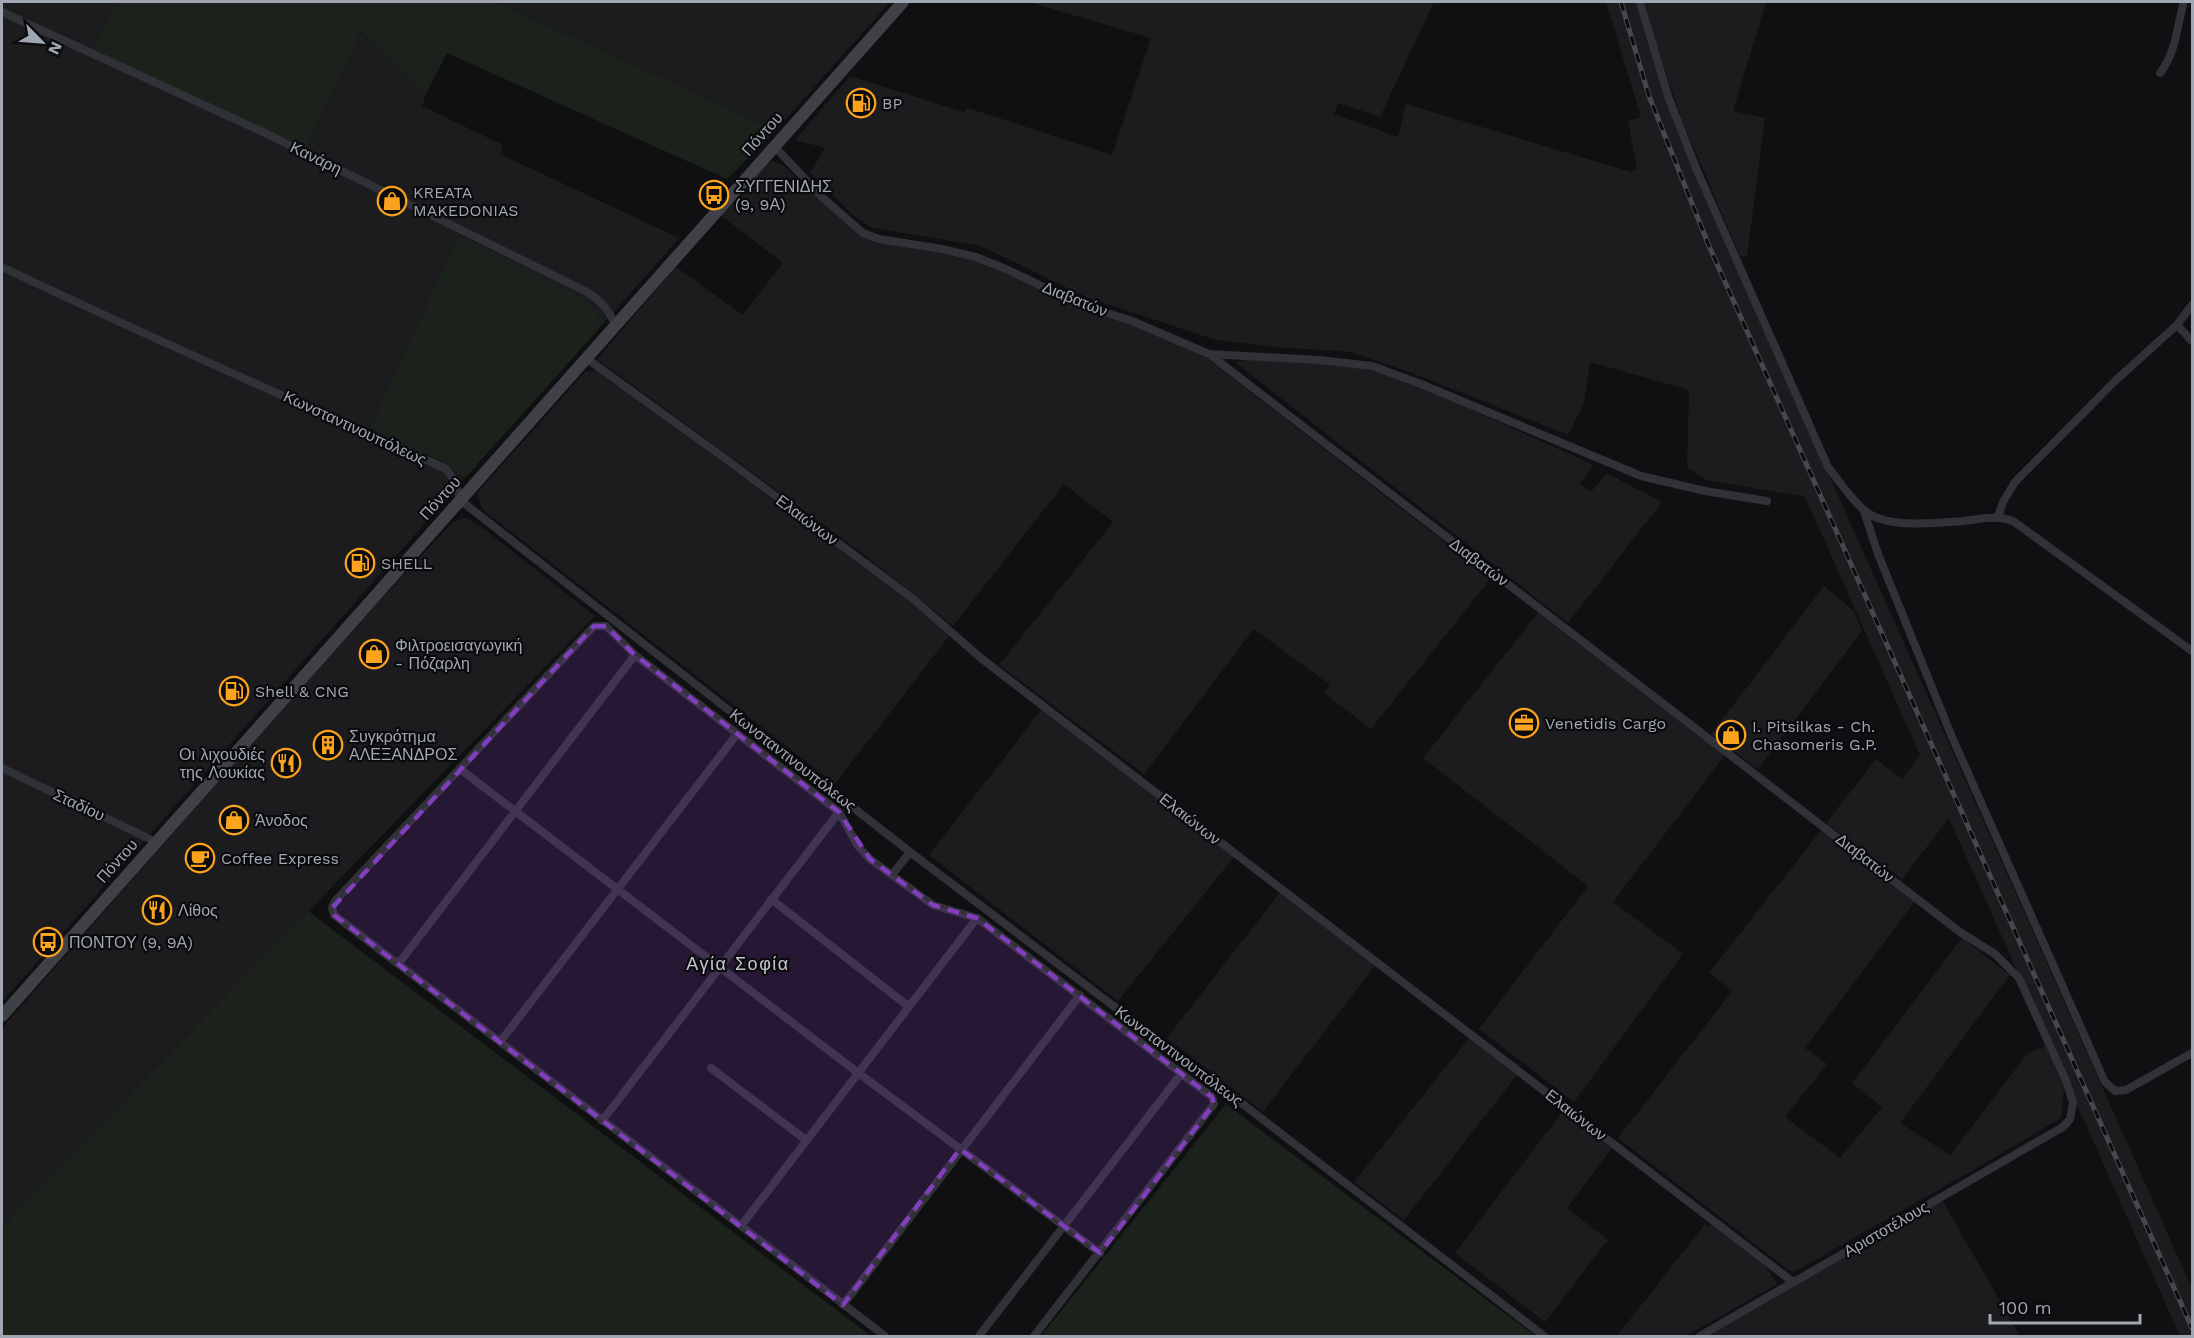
<svg xmlns="http://www.w3.org/2000/svg" width="2194" height="1338" viewBox="0 0 2194 1338" font-family="'Work Sans',sans-serif">
<style>
.built{fill:#1c1c1f}
.green{fill:#1a221b}
.lines{fill:none;stroke-linecap:round;stroke-linejoin:round}
.street{stroke:#313237;stroke-width:8}
.secondary{stroke:#3f4147;stroke-width:12}
.rail-casing{stroke:#46484e;stroke-width:5}
.rail{stroke:#0b0b0d;stroke-width:3;stroke-dasharray:9;stroke-linecap:butt}
.marked{fill:#813ebd;fill-opacity:0.2;stroke:#813ebd;stroke-width:4.5;stroke-dasharray:12 8;stroke-linejoin:round}
.labels{text-anchor:middle;dominant-baseline:central;stroke-width:4.5;stroke-linejoin:round;paint-order:stroke}
.poi-label{font-size:16px;fill:#a0a7b3;stroke:#0b0b0d;text-anchor:start}
.street-label{font-size:16px;fill:#a0a7b3;stroke:#0b0b0d}
.neighbourhood-label{font-size:18px;letter-spacing:1.5px;fill:#c2c6cf;stroke:#0b0b0d}
</style>
<rect width="100%" height="100%" fill="#101012"/>
<path class="built" d="M2,2h113l-22,48 213,99 55,-117 65,62 -4,12 81,39 -3,9 179,84 -74,84 -23,-25 -123,-61 -89,192 75,35 19,16 -462,523z
M496,2h394l-114,128z
M1029,2h405l-54,115 -42,-14 -4,11 64,23 8,-33 225,68 6,-3 -9,-48 13,-4 -35,-115h31l53,162 502,1124v48h-12l-231,-518 -47,61 -76,-56 50,-64 26,20 18,-24 -115,-258 -99,-17 -19,-13 2,-77 -99,-28 -6,42 -16,31 -156,-62 -61,-21 -76,-5 -59,-7 -130,-43 -105,-51 -108,-18 -19,-12 -44,-43 15,-25 -30,-8 55,-64 114,36 4,-4 144,47 39,-117z
M1645,2h121l-33,109 32,7 -18,138h-7l-58,-136 -26,-76z
M772,161l11,4 47,44 30,25 97,20 35,11 211,90 288,223 -120,151 -47,-36 6,-8 -76,-56 -110,145 -145,-109 114,-143 -49,-38 -111,142 -91,-73 -265,-194 79,-92 67,48 40,-52 -63,-48 45,-53z
M1247,359l104,6 55,15 188,85 -14,19 11,8 16,-19 55,29 -94,121 -332,-260z
M598,370l306,227 46,38 -115,149 -353,-275 -5,-16 108,-121z
M465,517l19,12 111,87 -593,611v-199l327,-373 123,-132z
M1824,586l30,25 8,20 -104,138 -47,-35z
M1538,613l187,142 -112,147 70,52 -109,148 -95,-73 109,-143 -165,-128z
M1042,709l192,148 -116,144 -189,-146z
M1822,829l93,72 -110,147 22,16 -42,53 55,41 42,-51 -30,-24 110,-145 48,37 -110,148 50,32 78,-102 18,-7 18,43 -3,29 -88,52 -179,102 -7,-3 -169,-131 114,-147 -23,-18z
M1281,891l95,73 -113,148 -96,-74z
M1469,1038l48,37 -113,145 -50,-38z
M1563,1111l49,37 -45,60 41,32 -63,82 -90,-69z
M1941,1198l79,138h-323z
M1713,1223l49,38 15,23 -91,52h-69l88,-112 5,3z"/>
<path class="green" d="M115,2h381l280,128 -49,49 -280,-126 -21,41 -65,-62 -55,117 -213,-99z
M459,235l123,62 23,25 -141,157 -19,-16 -75,-35z
M308,911l563,425h-869v-109z
M1226,1104l309,232h-494z"/>
<g class="lines">
<path class="street" d="M1640,2l28,94 28,72 132,299c12,15 22,31 36,43 20,19 73,13 99,11 18,-2 33,-6 50,0l179,130
M2,12l261,120 322,159c15,9 24,18 30,34
M2160,73c16,-20 17,-47 24,-71
M774,146l49,52 40,35 16,6 63,10 34,8 30,12 71,34 55,18 77,33 751,578 35,22 24,24 47,103 7,21 -3,17 -7,8 -363,209
M2,267c146,70 296,135 444,202l10,14 4,17 450,352 321,243 313,241
M2177,325l15,16
M1210,354l109,6 53,6 49,18 220,92 64,15 62,10
M586,358l141,102 185,138 70,61 811,623
M1864,511l14,43 74,183 153,345 10,9 11,-1 66,-37
M1998,517l5,-15 12,-20 101,-102 61,-55 15,-20
M2,768l154,74
M460,769l397,303 243,181
M892,875l18,-23
M771,899l137,107
M399,963l236,-308
M500,1042l237,-308
M711,1068l95,72
M602,1121l237,-309
M741,1226l236,-308
M843,1305l237,-310
M885,1336l-551,-421 -2,-7 3,-7 259,-275h12l29,29 204,157 19,34 12,13 63,46 44,13 235,179 2,7 -180,232
M979,1336l202,-262"/>
<path class="secondary" d="M2,1016l901,-1014"/>
<g class="rail-casing">
<path id="rail" d="M1621,2l28,94 60,150 483,1082"/>
</g>
<use href="#rail" class="rail"/>
</g>
<path class="marked" d="M594,626h12l29,29 204,157 31,47 63,46 44,13 235,179 2,7 -114,149 -140,-104 -117,156 -509,-390 -2,-7z"/>
<defs>
<g id="fuel-ring" transform="scale(1.5)"><circle r="9.5" fill="#0b0b0d" stroke="#fca31e" stroke-width="1.5"/><path d="M-5.5-6h7V0h2V4h1.3V-2.5L3-4.5l.8-.8L6-3V5H2.5V1h-1V6h-7ZM-4.2-4.7v3.2H.2V-4.7Z" fill="#fca31e"/></g>
<g id="bus-ring" transform="scale(1.5)"><circle r="9.5" fill="#0b0b0d" stroke="#fca31e" stroke-width="1.5"/><path d="M-5-6H5V4H4V6H2V4H-2V6H-4V4H-5ZM-3.5-4V0h7V-4ZM-3.5 1.2v1.5H-2V1.2ZM2 1.2v1.5H3.5V1.2Z" fill="#fca31e"/></g>
<g id="shop-ring" transform="scale(1.5)"><circle r="9.5" fill="#0b0b0d" stroke="#fca31e" stroke-width="1.5"/><path d="M-5-2.5h2.3a2.7 3.5 0 0 1 5.4 0H5L5.5 6h-11ZM-1.5-2.5h3a1.5 2.3 0 0 0-3 0Z" fill="#fca31e"/></g>
<g id="office-ring" transform="scale(1.5)"><circle r="9.5" fill="#0b0b0d" stroke="#fca31e" stroke-width="1.5"/><path d="M-6-3h4V-5.5h4V-3h4V5H-6ZM-1-4.5V-3h2v-1.5ZM-6 0V1H6V0Z" fill="#fca31e"/></g>
<g id="building-ring" transform="scale(1.5)"><circle r="9.5" fill="#0b0b0d" stroke="#fca31e" stroke-width="1.5"/><path d="M-4-6H4V6H1V3H-1V6H-4ZM-2.5-4.3h1.7v1.8h-1.7ZM.8-4.3h1.7v1.8H.8ZM-2.5-1h1.7V.8h-1.7ZM.8-1h1.7V.8H.8Z" fill="#fca31e"/></g>
<g id="restaurant-ring" transform="scale(1.5)"><circle r="9.5" fill="#0b0b0d" stroke="#fca31e" stroke-width="1.5"/><path d="M-5-6h1v4h1v-4h1v4h1v-4h1v5L-1.5 .5V6h-2V.5L-5-1ZM5-6V6H3V1.5H1.5Q1.5-4 5-6Z" fill="#fca31e"/></g>
<g id="cafe-ring" transform="scale(1.5)"><circle r="9.5" fill="#0b0b0d" stroke="#fca31e" stroke-width="1.5"/><path d="M-5.5-4.5H6V0H3Q3 3.5 0 3.5H-2.5Q-5.5 3.5-5.5 0ZM3-3.2v2h1.7v-2ZM-6 4.5H4V6H-6Z" fill="#fca31e"/></g>
</defs>
<g fill-rule="evenodd">
<use href="#fuel-ring" x="861" y="103"/>
<use href="#bus-ring" x="714" y="195"/>
<use href="#shop-ring" x="392" y="201"/>
<use href="#fuel-ring" x="360" y="563"/>
<use href="#shop-ring" x="374" y="654"/>
<use href="#fuel-ring" x="234" y="691"/>
<use href="#office-ring" x="1524" y="723"/>
<use href="#shop-ring" x="1731" y="735"/>
<use href="#building-ring" x="328" y="745"/>
<use href="#restaurant-ring" x="286" y="763"/>
<use href="#shop-ring" x="234" y="820"/>
<use href="#cafe-ring" x="200" y="858"/>
<use href="#restaurant-ring" x="157" y="910"/>
<use href="#bus-ring" x="48" y="942"/>
</g>
<g class="labels">
<g class="poi-label">
<text x="882" y="103">BP</text>
<text x="735" y="186">ΣΥΓΓΕΝΙΔΗΣ<tspan x="735" dy="18">(9, 9Α)</tspan></text>
<text x="413" y="192">KREATA<tspan x="413" dy="18">MAKEDONIAS</tspan></text>
<text x="381" y="563">SHELL</text>
<text x="395" y="645">Φιλτροεισαγωγική<tspan x="395" dy="18">- Πόζαρλη</tspan></text>
<text x="255" y="691">Shell &amp; CNG</text>
<text x="1545" y="723">Venetidis Cargo</text>
<text x="1752" y="726">I. Pitsilkas - Ch.<tspan x="1752" dy="18">Chasomeris G.P.</tspan></text>
<text x="349" y="736">Συγκρότημα<tspan x="349" dy="18">ΑΛΕΞΑΝΔΡΟΣ</tspan></text>
<text x="265" y="754" text-anchor="end">Οι λιχουδιές<tspan x="265" dy="18">της Λουκίας</tspan></text>
<text x="255" y="820">Άνοδος</text>
<text x="221" y="858">Coffee Express</text>
<text x="178" y="910">Λίθος</text>
<text x="69" y="942">ΠΟΝΤΟΥ (9, 9Α)</text>
</g>
<g class="street-label">
<text transform="translate(762 134) rotate(-48)">Πόντου</text>
<text transform="translate(316 158) rotate(26)">Κανάρη</text>
<text transform="translate(1075 299) rotate(22)">Διαβατών</text>
<text transform="translate(355 428) rotate(25)">Κωνσταντινουπόλεως</text>
<text transform="translate(440 498) rotate(-48)">Πόντου</text>
<text transform="translate(807 520) rotate(37)">Ελαιώνων</text>
<text transform="translate(1479 562) rotate(37)">Διαβατών</text>
<text transform="translate(793 760) rotate(38)">Κωνσταντινουπόλεως</text>
<text transform="translate(79 805) rotate(25)">Σταδίου</text>
<text transform="translate(1190 819) rotate(38)">Ελαιώνων</text>
<text transform="translate(1865 858) rotate(38)">Διαβατών</text>
<text transform="translate(117 861) rotate(-48)">Πόντου</text>
<text transform="translate(1179 1056) rotate(37)">Κωνσταντινουπόλεως</text>
<text transform="translate(1576 1115) rotate(38)">Ελαιώνων</text>
<text transform="translate(1886 1229) rotate(-30)">Αριστοτέλους</text>
</g>
<g class="neighbourhood-label">
<text x="738" y="963">Αγία Σοφία</text>
</g>
</g>
<rect width="2194" height="1338" fill="none" stroke="#a0a7b3" stroke-width="6"/>
<g transform="translate(42 42) rotate(115)" stroke="#0b0b0d" stroke-width="4.5" paint-order="stroke">
<path d="M0-4.5L10 22L0 15L-10 22Z" fill="#a0a7b3"/>
<text y="-9" font-size="16" font-weight="bold" text-anchor="middle" fill="#a0a7b3">N</text>
</g>
<path d="M1990 1314v9h150v-9" fill="none" stroke="#a0a7b3" stroke-width="3"/>
<text x="1999" y="1314" font-size="18" fill="#a0a7b3" stroke="#0b0b0d" stroke-width="4.5" paint-order="stroke">100 m</text>
</svg>
